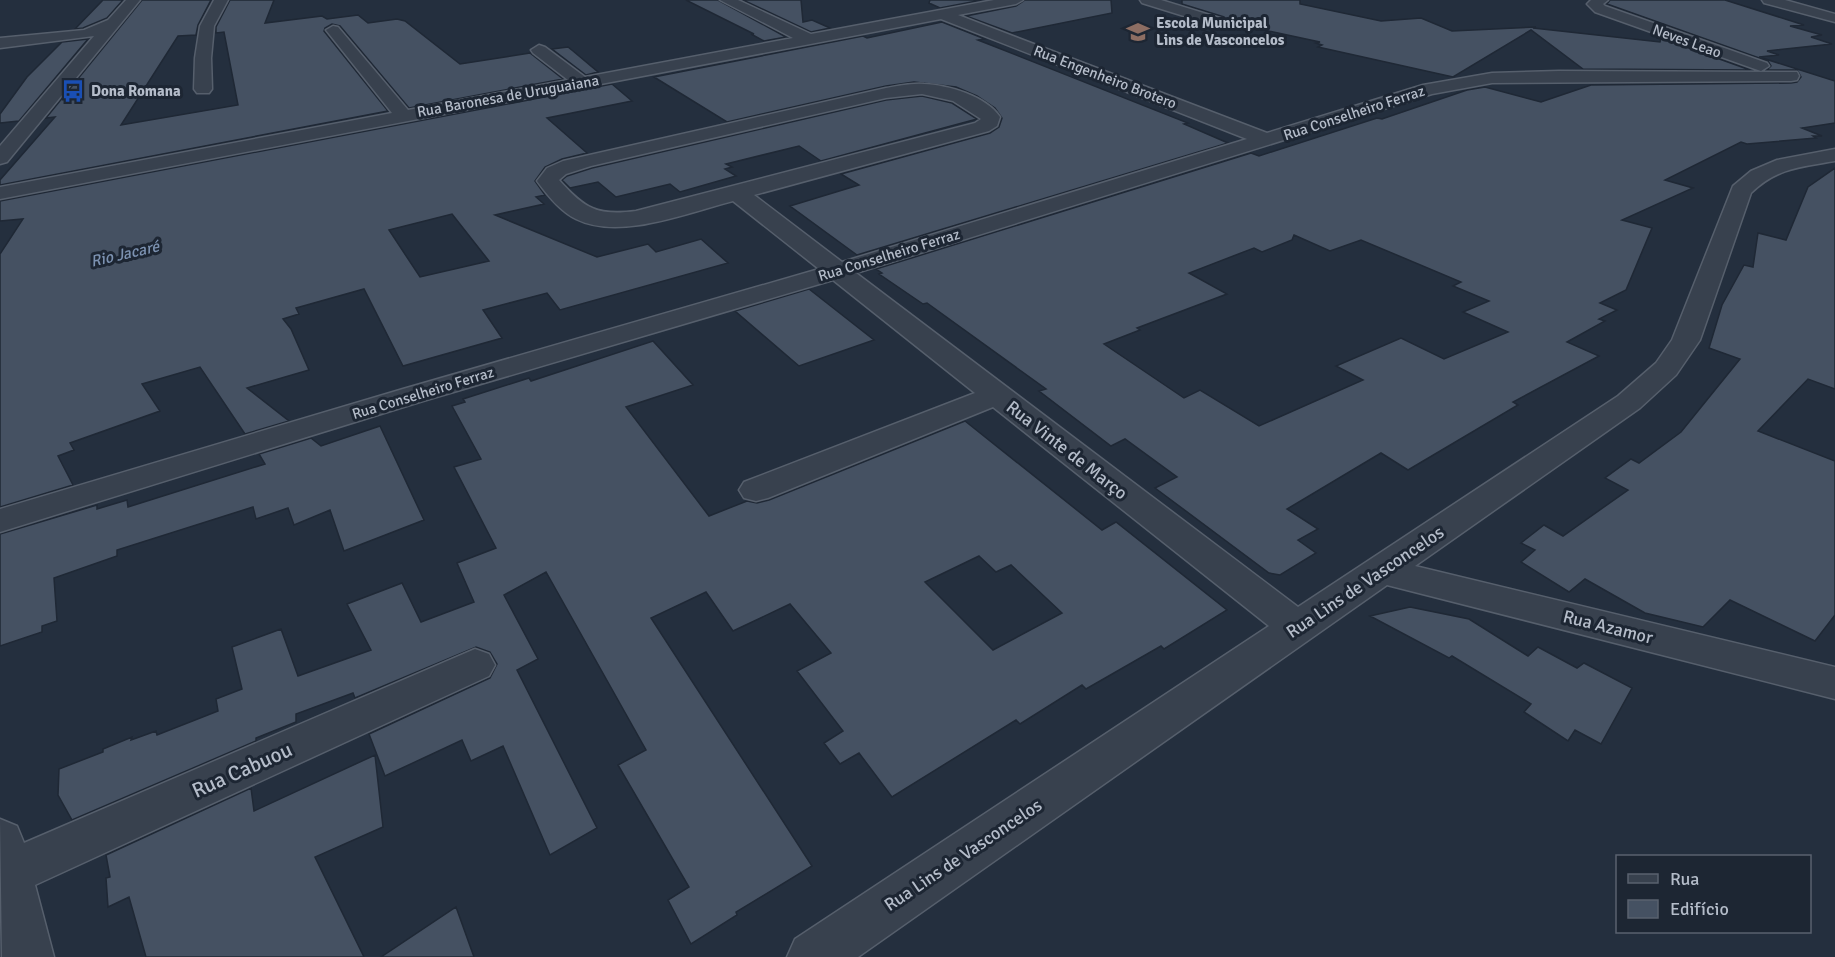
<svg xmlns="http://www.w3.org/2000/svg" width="1835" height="957" viewBox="0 0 1835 957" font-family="Signika,sans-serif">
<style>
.building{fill:#455162;stroke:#1f2835;stroke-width:1.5;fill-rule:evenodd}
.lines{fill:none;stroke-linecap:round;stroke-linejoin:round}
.minor-casing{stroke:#565f6c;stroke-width:3}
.minor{fill:#38414e;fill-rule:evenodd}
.labels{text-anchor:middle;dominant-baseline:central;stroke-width:6;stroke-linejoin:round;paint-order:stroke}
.far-poi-label{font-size:15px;font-weight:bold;fill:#b4bcc9;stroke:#1d2633;text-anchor:start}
.far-street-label{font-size:15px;fill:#b4bcc9;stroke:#1d2633}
.far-water-label{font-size:16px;font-style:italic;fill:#7c92b1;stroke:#1d2633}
.street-label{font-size:18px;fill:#b4bcc9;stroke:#1d2633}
.near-street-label{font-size:21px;fill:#b4bcc9;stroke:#1d2633}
</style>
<rect width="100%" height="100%" fill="#242f3e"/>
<path class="building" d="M103,0h20l-16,18 -24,10 -8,1z
M142,0h69l-13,25 -2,10 -18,1 -57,89 117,-20 -14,-73 -8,1v-6l14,-27h44l-9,23 57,-7 5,3 31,-4 10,8 29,-4 8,2 55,43 70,-11 33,26 -154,29 -69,-82 -8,-2 -7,4 -1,3 64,80 -388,74v-5l55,-63 -9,1z
M686,0h32l68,37 -22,4 -13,-7h3z
M743,0h58l2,22 9,-2 18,8 -19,4z
M930,0h52l-42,8 -11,-5z
M1025,0h86l1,13 -100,20 -46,-17 50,-10z
M1182,0h118v4l81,17 40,-3 31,13 84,-4 -3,1 127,14 1,-4 89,32 -167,-1 -52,-39 -78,47 -135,-30 4,-2 -6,-2 4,-1 -93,-20 -3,-5 -42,-13z
M1610,0h115l79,25 -14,1 32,9 -11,2 21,7 -65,7 12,4 -20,2 76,24v42l-33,5 20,8h-9l3,2 -69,6 -6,-2 -76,38 28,8 -71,32 30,8 -26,62 -26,13 17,7 -18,9 6,2 -38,21 32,14 -86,46 5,3 -110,65 -27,-17 -94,56 31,20 -20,11 18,13 -36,22 -11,-2 -114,-85 22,-11 -52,-38 -14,7 -72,-55 7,-2 -119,-86 -4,1 -44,-30 3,-1 -6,-4 375,-116 8,3 118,-38 5,1 85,-29 18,-3 56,15 50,-17 200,-2 6,-1 4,-5 -4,-7h-30l4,-4 -3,-5 -161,-57zM1294,235l36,16 31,-11 100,42 -8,4 36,15 -26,11 45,20 -64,27 -43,-21 -65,28 27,14 -104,46 -59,-36 -16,8 -80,-54 36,-14 -3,-2 90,-34 -38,-21 65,-25 8,4 30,-12z
M942,22l43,17 -7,1 210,83 -4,1 44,19 -371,112 -67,-49 69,-21 -18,-11 149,-41 9,-6 3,-9 -7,-10 -18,-12 -21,-9 -42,-5 -28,4 -159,36 -73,-45 209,-41 4,2z
M88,39l-69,82 -19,2v-9l27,-37 35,-35z
M568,47l5,4 25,21 -12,3 -34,-26z
M612,84l20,17 -85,17 40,35 -25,6 -17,8 -10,14 10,14 -9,2 8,7 -49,11 102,42 51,-13 8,8 45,-13 27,24 -168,47 -13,-17 -64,17 19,28 -99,28 -39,-77 -68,19 3,6 -16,5 8,10 18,41 -62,18 42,33 -44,13 -45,-67 -58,17 18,27 -90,32 4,7 -16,6 15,29 -73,22v-253l23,-35 -23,2v-20zM452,214l37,47 -69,16 -31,-47z
M922,96l30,7 25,16 -156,42 -22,-15 -73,18 6,3 -7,2 11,7 -56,16 -10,-8 -54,13 -18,-15 -28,6 -8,-8 5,-4 25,-8 294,-68z
M1835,168v221l-27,-10 -50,52 77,30v154l-20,26 -85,-41 -27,27 -58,-14 -60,-34 -16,13 -48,-30 14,-12 -14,-7 23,-18 19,11 65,-46 -23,-12 26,-19 8,4 42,-31 59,-73 -31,-11 13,-43 22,-40 9,2 5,-34 28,7 22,-53z
M809,289l65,51 -75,26 -64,-55z
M653,341l40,44 -67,22 83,109 38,-15 10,2 12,-3 196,-79 137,109 14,-8 111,88 -63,39 -3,-3 -75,43 -4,-4 -62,39 -4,-4 -124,77 -33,-44 -19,11 -16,-21 19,-12 -46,-60 34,-18 -41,-49 -57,27 -27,-39 -55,26 161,248 -76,46 1,3 -46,29 -23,-44 21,-13 -71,-122 28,-15 -100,-178 -42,23 34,64 -21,11 80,158 -47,27 -47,-109 -32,15 -9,-21 -77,36 -16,-42 121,-56 7,-14 -7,-12 -14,-5 -121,51 -2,-5 -57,21v8l-40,16v3l-184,79 -14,-25 1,-26 44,-17v-3l29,-12 -1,3 25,-9 1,4 61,-24 -2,-12 26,-10 -10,-42 49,-18 17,47 73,-26 -24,-46 55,-21 19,39 53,-20 -17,-39 39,-15 -42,-81 27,-8 -29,-53 13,-4 -2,-3 66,-21 2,3zM979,556l17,16 15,-7 51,48 -69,37 -68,-68z
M380,426l44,94 -80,31 -14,-41 -36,15 -6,-17 -32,11 -3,-12 -136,43v6l-63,22 3,43 -15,5v6l-42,14v-112l97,-29v4l30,-9 1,7 137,-43 -6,-10 52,-16 10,8z
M1410,607l59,12 59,37 10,-9 39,21 7,-5 48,25 -31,56 -26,-14 -7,11 -44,-29 7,-8 -79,-48 -3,2 -79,-42z
M375,755l8,72 -68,30 49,100h-218l-17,-60 -21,10 -2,-29 4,-1 -4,-22 145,-67 3,23z
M456,907l18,50h-93z"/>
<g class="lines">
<g class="minor-casing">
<path id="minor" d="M126,0h14l-133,162 -7,2v-18l94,-110 -94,12v-10l84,-8 24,-10z
M214,0h14l-14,26 -3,32 1,31 -3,4h-12l-3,-4 1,-31 5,-32z
M720,0h18l73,34 183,-34h29l-7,4 -58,11 309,118 156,-48 69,-12 67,-2 238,1 2,4 -2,4 -6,1 -299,2 -60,11 -576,179 442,334 320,-211 38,-33 16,-23 61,-154 18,-15 26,-11 58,-11v12c-35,6 -58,7 -84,32l-51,147 -24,35 -36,33 -225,158 420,101v32l-448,-114 -529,372h-71l8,-18 474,-313 -276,-219 -225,91 -12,3 -12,-3 -5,-8 5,-8 231,-89 -142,-113 -410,121 -423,131v-23l403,-120 416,-120 -86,-68c-44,11 -113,40 -157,18 -15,-7 -29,-24 -39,-38l10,-13 16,-7 323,-73c12,-2 25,-5 38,-4 24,1 62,12 76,33l-3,9 -8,5 -235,64 88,67 405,-123 -306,-120 -941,180v-12l392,-74 -66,-83 7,-4 5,1 70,83 160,-30 -35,-27 -2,-3 8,-5 6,2 40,30 208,-39zM922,94l31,7 28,18 -6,4 -339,88c-39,5 -51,-2 -77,-31l7,-6 25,-8 295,-68z
M1140,0h21l62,19 2,3 -7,4 -5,-1 -71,-22z
M1591,0h17l-5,4 2,2 162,57 2,3 -8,5 -6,-2 -160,-57 -8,-8z
M1762,0h23l50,14v8l-71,-19z
M475,649l14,5 6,11 -6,11 -454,209 19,72h-52l-2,-138 17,7 7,17z"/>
</g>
<use href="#minor" class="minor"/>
</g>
<defs>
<g id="school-bare" transform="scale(1.8)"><path d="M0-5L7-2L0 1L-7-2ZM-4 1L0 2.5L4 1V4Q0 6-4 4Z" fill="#8d6e63" stroke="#1d2633" stroke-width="2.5" paint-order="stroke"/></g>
<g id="bus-bare" transform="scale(1.8)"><path d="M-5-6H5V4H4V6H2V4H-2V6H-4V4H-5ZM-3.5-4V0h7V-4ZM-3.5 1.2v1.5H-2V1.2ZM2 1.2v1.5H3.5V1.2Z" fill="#1a4fb4" stroke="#1d2633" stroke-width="2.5" paint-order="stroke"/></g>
</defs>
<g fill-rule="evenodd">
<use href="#school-bare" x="1138" y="32"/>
<use href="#bus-bare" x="73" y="91"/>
</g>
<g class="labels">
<g class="far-poi-label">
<text x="1156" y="23">Escola Municipal<tspan x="1156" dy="17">Lins de Vasconcelos</tspan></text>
<text x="91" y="91">Dona Romana</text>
</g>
<g class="far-street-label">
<text transform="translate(1687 41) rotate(20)">Neves Leao</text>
<text transform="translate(1105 77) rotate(21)">Rua Engenheiro Brotero</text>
<text transform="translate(508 96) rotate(-10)">Rua Baronesa de Uruguaiana</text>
<text transform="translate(1354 113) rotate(-18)">Rua Conselheiro Ferraz</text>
<text transform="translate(889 255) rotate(-17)">Rua Conselheiro Ferraz</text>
<text transform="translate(423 393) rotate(-17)">Rua Conselheiro Ferraz</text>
</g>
<g class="far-water-label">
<text transform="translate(125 254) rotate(-13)">Rio Jacaré</text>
</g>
<g class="street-label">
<text transform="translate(1067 450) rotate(38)">Rua Vinte de Março</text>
<text transform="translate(1365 582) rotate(-34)">Rua Lins de Vasconcelos</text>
<text transform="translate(1608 627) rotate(14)">Rua Azamor</text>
<text transform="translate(963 855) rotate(-34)">Rua Lins de Vasconcelos</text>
</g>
<g class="near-street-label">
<text transform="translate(242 770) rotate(-24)">Rua Cabuou</text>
</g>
</g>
<rect x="1616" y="855" width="195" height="78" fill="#1d2633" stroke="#59626f" stroke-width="1.5"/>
<rect x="1628" y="874" width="30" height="9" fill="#38414e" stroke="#59626f" stroke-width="1.5"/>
<text x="1670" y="885" font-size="18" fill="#b4bcc9">Rua</text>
<rect x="1628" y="900" width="30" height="18" fill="#455162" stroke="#59626f" stroke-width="1.5"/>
<text x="1670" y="915" font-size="18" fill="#b4bcc9">Edifício</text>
</svg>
